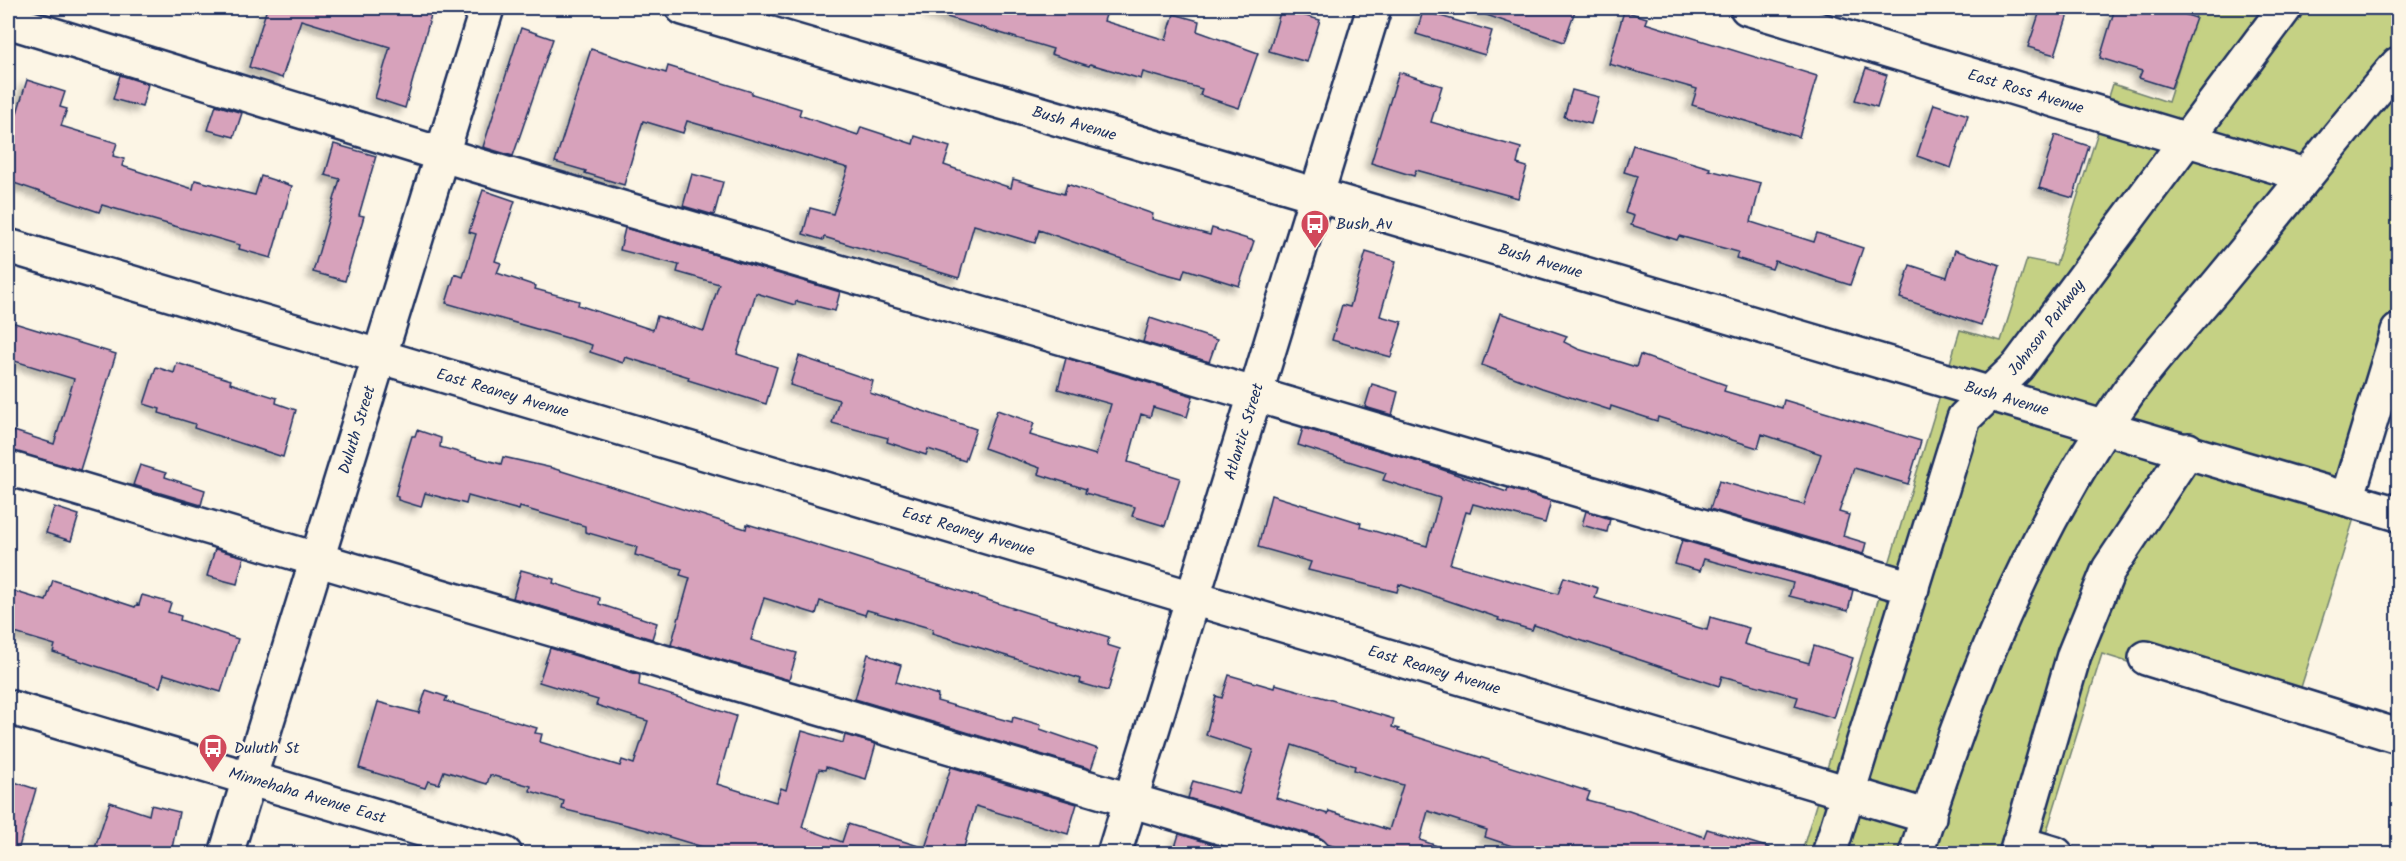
<svg xmlns="http://www.w3.org/2000/svg" width="2406" height="861" viewBox="0 0 2406 861" font-family="Kalam,sans-serif">
<style>
.green{fill:#c5d184;stroke:#708071;stroke-width:1.5}
.building{fill:#d7a2bb;stroke:#1b2f5e;stroke-width:1.5;fill-rule:evenodd;filter:url(#shadow)}
.lines{fill:none;stroke-linecap:round;stroke-linejoin:round}
.minor-casing{stroke:#1b2f5e;stroke-width:38}
.major-casing{stroke:#1b2f5e;stroke-width:38}
.minor{stroke:#fcf5e5;stroke-width:33}
.major{stroke:#fcf5e5;stroke-width:33}
.labels{text-anchor:middle;dominant-baseline:central;stroke-width:6;stroke-linejoin:round;paint-order:stroke}
.street-label{font-size:16px;fill:#1b2f5e;stroke:#fcf5e5}
.poi-label{font-size:16px;fill:#1b2f5e;stroke:#fcf5e5;text-anchor:start}
</style>
<defs>
<filter id="shadow"><feDropShadow dx="-5.5" dy="5.5" stdDeviation="3" flood-color="#0004"/></filter>
</defs>
<rect width="100%" height="100%" fill="#fcf5e5"/>
<filter id="ink" filterUnits="userSpaceOnUse"><feTurbulence type="fractalNoise" baseFrequency=".0167" numOctaves="2"/><feDisplacementMap in="SourceGraphic" scale="12" xChannelSelector="R" yChannelSelector="G"/><feConvolveMatrix kernelMatrix="1 2 1 2 8 2 1 2 1" color-interpolation-filters="sRGB"/></filter>
<g filter="url(#ink)">
<path class="green" d="M2198,8h200v370l-105,335 -191,-59 -62,199 -239,1 159,-524 41,11 26,-82 29,6 57,-181 55,18z"/>
<path class="building" d="M267,8h166l-28,100 -30,-10 15,-51 -89,-27 -19,58 -33,-11z
M930,8h163l14,4 -3,9 62,19 8,-26 25,7 -2,10 61,22 -19,55 -39,-13 2,-6 -59,-17 -2,7 -51,-15 -1,2 -38,-12 2,-5 -123,-37z
M1476,8h100l-12,34 -89,-31z
M2041,8h29l-15,47 -27,-8z
M2115,8h50l31,10 -25,70 -32,-10 3,-7 -42,-13z
M1281,9l39,11 -13,42 -38,-11z
M1423,11l69,20 -7,24 -69,-21z
M1624,11l23,7 -2,5 172,53 -18,61 -107,-32 5,-16 -88,-25z
M521,28l32,11 -40,117 -30,-9z
M591,49l75,24 2,-7 84,26v2l49,15 -2,6 59,20 3,-8 52,17 2,-8 35,11 -6,18 67,23 2,-9 51,15 3,-10 86,30 -1,5 58,16 2,-7 42,13 -15,45 -54,-17 -3,9 -23,-6 -120,-42 -4,13 -61,-18 -15,53 -135,-41 -1,3 -20,-6 7,-26 23,6 15,-46 -161,-47 -4,12 -40,-12 -19,64 -39,-12 1,-2 -31,-9z
M1866,68l21,7 -10,32 -22,-7z
M1399,72l43,14 -11,36 90,26 -4,16 10,3 -9,31 -102,-28 -2,6 -43,-13z
M120,75l28,9 -6,23 -29,-8z
M27,80l38,12 -5,15 7,2 -6,17 56,17 -4,13 11,3 -2,7 71,23 2,-9 60,15 6,-19 31,10 -21,72 -32,-9 1,-4 -138,-40 -3,7 -91,-31v-38z
M1572,90l27,7 -8,27 -27,-7z
M1934,104l34,11 -17,53 -34,-12z
M216,105l26,8 -8,24 -26,-7z
M2055,135l34,11 -16,52 -34,-10z
M334,144l42,12 -17,59 5,1 -19,65 -32,-9 27,-93 -15,-4z
M1633,145l77,23 -1,2 52,13 -10,39 63,20 3,-9 46,15 -13,37 -75,-24 -3,8 -36,-11 2,-6 -59,-16 -2,4 -46,-15 3,-9 -9,-3 12,-37 -13,-4z
M692,174l31,8 -9,33 -31,-9z
M483,190l32,11 -20,60 6,2 -4,10 39,13 -1,3 44,12 -1,4 75,25 4,-14 47,15 15,-47 -42,-12 2,-7 -59,-15 5,-22 215,64 -5,19 -39,-10 -1,4 -39,-12 -19,61 40,13 -11,37 -78,-24 1,-3 -64,-20 -2,6 -33,-11 2,-7 -146,-42 9,-29 8,3 13,-43 -7,-2z
M1955,250l45,15 -19,60 -81,-27 10,-33 37,12z
M1366,252l30,9 -16,55 22,6 -11,35 -59,-17 10,-35 8,2z
M1500,313l67,23 -3,6 14,7 58,18 4,-12 86,30 -2,6 58,17 2,-8 137,41 -13,43 -54,-16 -15,44 10,3 -6,21 23,7 -3,11 -153,-45 9,-28 85,24 17,-51 -59,-20 -4,14 -100,-31 -1,4 -46,-15 -1,4 -68,-22 -60,-23z
M1150,318l67,22 -8,22 -66,-20z
M8,321l108,33 -36,116 -72,-20 6,-19 40,13 20,-65 -66,-20z
M799,356l74,25 -3,12 106,36 -11,32 -37,-12 -2,6 -39,-13 1,-4 -56,-15 7,-23 -49,-15z
M1066,358l127,38 -6,21 -34,-10 -3,10 -9,-3 -13,48 52,16 -15,48 -33,-10 3,-9 -50,-14 1,-4 -48,-15 2,-6 -56,-20 13,-38 37,13 -4,12 66,20 15,-51 -53,-15z
M177,363l54,17 -1,3 9,3 38,12 -1,5 20,7 -13,47 -89,-29 1,-4 -36,-11 1,-4 -16,-5 12,-37 18,6z
M1372,384l26,8 -6,23 -27,-8z
M1303,428l123,36 81,28 1,-4 43,13 -6,22 -72,-19 -3,9 -4,-1 -16,52 108,30 6,-17 34,11 -3,10 112,32 3,-13 39,11 -5,16 65,19 5,-17 39,12 -19,60 -39,-12 3,-9 -76,-21 -3,10 -185,-61 -2,5 -34,-10 1,-2 -100,-34 -2,8 -89,-22 3,-8 -53,-15 13,-52 90,28 -1,4 67,19 13,-48 -57,-18 3,-7 -88,-28z
M417,430l24,8 -1,9 61,17 2,-7 49,11 194,61 1,-5 48,14 230,74 84,25 -2,8 13,4 -12,42 -28,-8 1,-4 -149,-46 1,-4 -66,-19 -2,5 -45,-14 -4,13 -52,-16 -13,42 46,13 -8,27 -118,-35 19,-67 -10,-3 2,-6 -47,-14 2,-8 -52,-15v-6l-65,-19 -1,3 -51,-14 -2,8 -41,-11 -4,14 -23,-7v-3l-3,-1 7,-27 10,-33h3z
M140,465l26,8 -1,4 40,13 -4,15 -68,-20z
M54,507l25,8 -8,26 -25,-8z
M1586,511l24,8 -3,13 -25,-7z
M1682,540l171,50 -5,21 -59,-15 4,-13 -89,-24 -4,12 -25,-7z
M215,549l29,8 -7,27 -30,-8z
M521,570l33,9 -1,4 47,15 -1,6 58,19 -5,16 -139,-41z
M53,580l82,27 2,-3 2,1 3,-10 29,8 -3,9 13,4 -1,4 58,19 -17,53 -57,-18 -4,13 -107,-35 2,-7 -47,-14v-22l5,-18 33,10z
M550,648l90,27 -1,10 97,31 -19,68 59,18 5,-14 5,2 16,-59 41,12 2,-8 31,9 -10,35 -40,-12 -1,3 -6,-1 -17,58 40,15 6,-18 77,24 26,-81 126,37 -9,30 -92,-28 -14,48h-258l2,-6 -63,-19 -81,-20 2,-8 -34,-10 1,-5 -41,-11 -3,9 -43,-13 -5,13 -11,-3 -3,7 -66,-20 19,-66 41,11 7,-23 21,7 -2,4 92,27 -2,5 7,1 -2,8 80,24 2,-6 12,4 14,-43 -52,-16 2,-5 -59,-18z
M868,654l33,11 -5,17 42,13 -1,6 75,21 1,-5 28,8 -1,4 58,20 -7,20 -236,-70z
M1229,675l45,13 1,-4 50,14 69,21 -2,8 7,2 -1,2 192,61 -3,8 42,11 75,26 3,-8 63,19 -1,6h-233l-51,-17 2,-7 -59,-19 -8,29 26,9 -1,5h-89l-29,-10 -10,-8 -129,-38 5,-17 46,13 14,-44 -47,-15 10,-39 6,2zM1292,745l63,21 -1,4 49,15 -14,45 -60,-19 -1,3 -52,-16z
M8,780l28,9 -19,65h-9z
M110,802l39,13 2,-10 28,7 -8,42h-78z
M1179,834l53,16 -1,4h-58z"/>
<g class="lines">
<g class="minor-casing">
<g id="minor">
<path id="s1" d="M683,8l1715,506"/>
<path id="s2" d="M1747,8l558,167"/>
<path d="M8,21l468,144 1436,423"/>
<path id="s3" d="M8,246l1921,571"/>
<path d="M8,468l1304,386"/>
<path d="M2347,499l51,-168"/>
<path d="M2146,658l252,78"/>
<path d="M2019,843l37,11"/>
<path id="s4" d="M226,854l261,-846"/>
<path id="s5" d="M1114,854l260,-846"/>
<path id="s6" d="M1829,854l135,-436 54,-52 267,-358"/>
<path d="M1916,854c50,-162 113,-320 211,-460 29,-41 64,-77 96,-116 59,-71 116,-144 175,-214"/>
<path d="M2016,854l58,-199 35,-86 79,-119"/>
</g>
</g>
<g class="major-casing">
<g id="major">
<path id="s7" d="M8,707l497,147"/>
</g>
</g>
<use href="#minor" class="minor"/>
<use href="#major" class="major"/>
</g>
</g>
<defs>
<g id="bus-pin" transform="scale(1.5)"><path d="M0 17L-7.5 6A9.5 9.5 0 1 1 7.5 6Z" fill="#d1495b" stroke="#fcf5e5"/><path d="M-5-6H5V4H4V6H2V4H-2V6H-4V4H-5ZM-3.5-4V0h7V-4ZM-3.5 1.2v1.5H-2V1.2ZM2 1.2v1.5H3.5V1.2Z" fill="#fff"/></g>
</defs>
<g fill-rule="evenodd">
<use href="#bus-pin" x="1315" y="224"/>
<use href="#bus-pin" x="213" y="748"/>
</g>
<g class="labels">
<g class="street-label">
<text stroke="none"><textPath href="#s2" startOffset="291">East Ross Avenue</textPath></text>
<text stroke="none"><textPath href="#s1" startOffset="408">Bush Avenue</textPath></text>
<text stroke="none"><textPath href="#s1" startOffset="894">Bush Avenue</textPath></text>
<text stroke="none"><textPath href="#s6" startOffset="579">Johnson Parkway</textPath></text>
<text stroke="none"><textPath href="#s3" startOffset="516">East Reaney Avenue</textPath></text>
<text stroke="none"><textPath href="#s1" startOffset="1380">Bush Avenue</textPath></text>
<text stroke="none"><textPath href="#s4" startOffset="444">Duluth Street</textPath></text>
<text stroke="none"><textPath href="#s5" startOffset="442">Atlantic Street</textPath></text>
<text stroke="none"><textPath href="#s3" startOffset="1002">East Reaney Avenue</textPath></text>
<text stroke="none"><textPath href="#s3" startOffset="1488">East Reaney Avenue</textPath></text>
<text stroke="none"><textPath href="#s7" startOffset="312">Minnehaha Avenue East</textPath></text>
</g>
<g class="poi-label">
<text x="1336" y="224">Bush Av</text>
<text x="234" y="748">Duluth St</text>
</g>
</g>
<rect width="2406" height="861" fill="none" stroke="#fcf5e5" stroke-width="30"/>
<rect x="15" y="15" width="2376" height="831" fill="none" stroke="#1b2f5e" stroke-width="2" filter="url(#ink)"/>
</svg>
